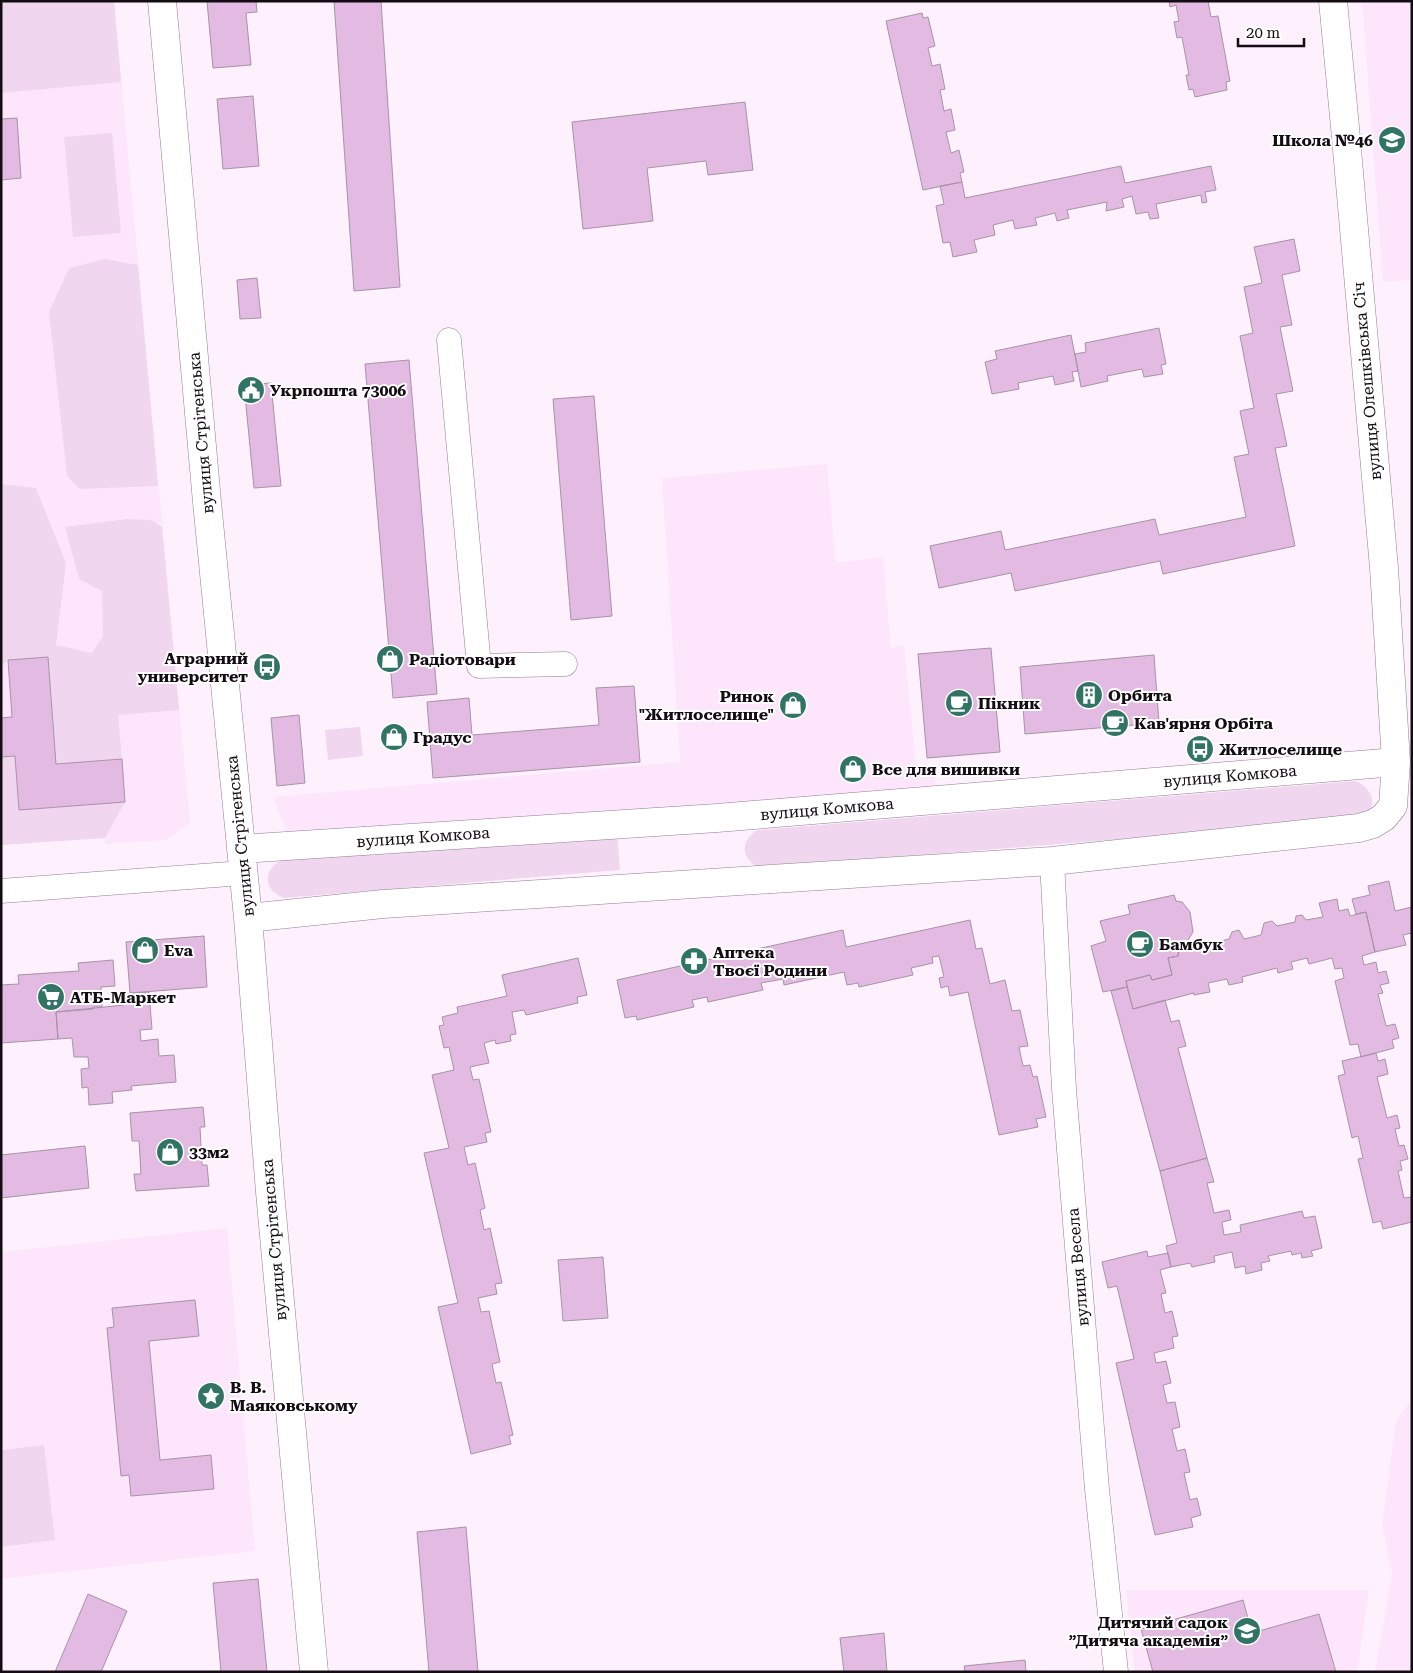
<svg xmlns="http://www.w3.org/2000/svg" width="1413" height="1673" viewBox="0 0 1413 1673" font-family="'Roboto Serif',serif">
<style>
.built{fill:#fde6fc}
.green{fill:#f1d6f0}
.building{fill:#e3bae2;stroke:#a793a6}
.lines{fill:none;stroke-linecap:round;stroke-linejoin:round}
.street-casing{stroke:#917e91;stroke-width:25}
.secondary-casing{stroke:#917e91;stroke-width:29}
.street{stroke:#fff;stroke-width:24}
.secondary{stroke:#fff;stroke-width:28}
.labels{text-anchor:middle;dominant-baseline:central;stroke-width:4;stroke-linejoin:round;paint-order:stroke}
.poi-label{font-size:16px;font-weight:bold;fill:#130c13;stroke:#fff;text-anchor:start}
.street-label{font-size:16px;fill:#130c13;stroke:#fff}
</style>
<rect width="100%" height="100%" fill="#fef1fd"/>
<path class="built" d="M1,1h113l76,822 -25,17 -59,4 -2,-6 -103,7z
M1362,1h50v279l-29,2z
M827,464l9,99 47,-6 8,91 13,-3 12,122 16,1 5,20 -647,53 -17,-44 407,-35 -18,-284z
M227,1228l28,323 -254,28v-327z
M1412,1399v273h-37l17,-99 -10,-48 14,-104z
M1126,1590h243l-12,82h-222z"/>
<path class="green" d="M1,1h113l7,81 -120,11z
M112,133l9,100 -48,4 -9,-100z
M105,259l33,6 20,221 -78,3 -13,-13 -18,-164 20,-44z
M1,484l35,4 30,75 -10,82 36,8 11,-17 -1,-45 -23,-12 -14,-52 62,-8 24,1 11,7 17,183 -61,5 4,44 -66,5 -8,-107 -40,3 -7,6z
M360,727l3,29 -35,4 -3,-30z
M15,756l4,54 106,-8 -20,36 -104,7v-88z
M1355,781c12,4 23,18 14,31 -3,3 -7,5 -11,8l-597,48c-20,-7 -22,-28 -3,-38z
M617,833l3,37 -336,28c-20,-7 -22,-27 -3,-38z
M44,1445l11,95 -54,7v-97z"/>
<path class="building" d="M207,1h49l1,11 -11,1 5,52 -38,3z
M334,1h47l19,286 -46,4z
M1169,1h39l3,16 7,-1 12,65 -4,1 1,8 -32,7 -2,-8 -4,1 -3,-15h3l-7,-38 -5,1 -3,-16 5,-1 -3,-16 -6,2z
M922,13l1,5 5,-1 7,29 -7,2 4,18 8,-2 5,25 -5,1 4,21 7,-2 4,21 -9,2 5,21 8,-3 5,22 -4,1 2,9 -39,8 -37,-169z
M253,96l6,70 -36,3 -6,-70z
M745,102l8,68 -45,5 -2,-14 -59,7 6,53 -70,8 -11,-107z
M17,118l4,60 -20,2v-61z
M1121,166l4,17 86,-17 5,24 -11,2 2,10 -5,1 -1,-8 -45,9 3,14 -9,1 -2,-7 -12,2 -4,-18 -10,3 2,8 -18,4 1,-9 -40,8 2,8 -12,3 -2,-8 -20,5 2,7 -22,4 -2,-9 -20,5 2,10 -21,5 3,12 -24,5 -3,-15 -7,1 -7,-37 8,-2 -4,-18 22,-4 3,16z
M1294,239l6,32 -18,4 10,50 -12,2 13,64 -17,3 11,52 -12,2 20,98 -132,28 -3,-13 -145,30 -4,-18 -72,15 -9,-42 71,-15 4,19 150,-31 4,16 87,-18 -12,-60 15,-3 -9,-43 14,-3 -14,-72 13,-3 -9,-46 18,-4 -8,-36z
M257,278l4,40 -21,1 -3,-39z
M1159,328l7,36 -5,1 2,9 -19,3 -2,-8 -35,7 1,5 -27,6 -6,-33 11,-2 -1,-9z
M1071,335l7,36 -6,1 2,9 -19,4 -2,-9 -35,7 1,6 -27,5 -7,-32 12,-3 -2,-8z
M409,360l28,334 -44,4 -28,-334z
M271,383l10,103 -27,2 -10,-103z
M594,396l18,220 -41,4 -18,-221z
M991,648l9,104 -73,6 -9,-104z
M1154,655l5,68 -134,11 -5,-67z
M48,657l8,107 66,-5 3,43 -106,8 -4,-54 -14,1v-39l11,-1 -4,-57z
M634,686l6,76 -207,16 -6,-76 42,-4 3,37 127,-10 -3,-37z
M299,715l6,68 -28,3 -6,-68z
M859,762l2,13 -14,1 -2,-12z
M1389,881l6,30 17,-4v26l-9,2 3,10 -31,7 -9,-40 -10,2 -4,-15 18,-4 -2,-9z
M1174,895l2,6 6,1 8,10 3,20 -7,11 -6,1 -2,12 -10,2 4,17 -20,5 -2,-5 -24,6 1,6 -24,5 -12,-46 15,-5 -6,-20 30,-7 -2,-9z
M1337,899l2,12 9,-2 2,7 16,-4 9,40 -13,4 2,9 12,-3 2,11 8,-2 3,12 -9,2 3,8 -5,1 8,32 9,-2 4,14 -7,2 2,8 -33,9 -3,-13 -8,1 -15,-64 9,-3 -2,-10 -7,1 -3,-11 -23,6 -2,-6 -16,4 2,7 -15,4 -1,-5 -35,9 1,5 -14,3 -2,-6 -19,4 2,9 -16,3v-2l-61,16 -7,-28 24,-6 2,5 20,-5 -4,-17 10,-2 2,-12 6,-1 9,4 34,-8 3,-7 7,-2 5,9 17,-4 3,-12 8,-2 5,5 18,-4 1,-6 6,-1 4,5 17,-3 -4,-14z
M970,920l6,29 6,-1 8,36 15,-4 7,31 8,-1 8,36 -9,1 4,19 7,-1 3,12 4,-1 9,41 -10,2 2,8 -39,8 -31,-143 -18,4 -2,-10 -7,2 -2,-10 5,-1 -5,-21 -7,1 1,6 -22,5 2,7 -54,12 -1,-4 -11,2 -3,-13 -60,13 -1,-6 -22,4 2,7 -55,12 -1,-5 -15,3 2,7 -57,13 -1,-4 -11,2 -8,-38 226,-50 3,17z
M204,936l3,51 -77,6 -4,-51z
M578,958l9,37 -10,2 1,6 -52,12 -2,-5 -12,2 4,22 -6,1 1,6 -15,3 -1,-4 -11,3 5,20 -19,4 3,13 6,-1 12,53 -6,1 2,9 -23,5 4,18 7,-2 10,45 -5,2 4,20 6,-2 12,55 -7,1 2,10 -19,4 3,14 8,-1 11,51 -8,2 4,19 5,-1 12,53 -4,1 2,8 -40,10 -33,-147 20,-4 -34,-150 25,-5 -17,-73 22,-5 -5,-23 -5,1 -5,-22 5,-1 -2,-8 16,-4 -1,-6 50,-11 -5,-21z
M113,960l2,26 -14,1 1,20h-9v2l-37,3 2,27 -57,4v-58l18,-1 -1,-9 61,-4 -1,-8z
M1127,987l6,22 32,-9 6,22 8,-2 7,26 -8,2 29,110 -47,13 -49,-180z
M149,992l3,37 -12,1 1,11 17,-2 1,17 15,-1 2,27 -45,4 1,4 -20,2 1,11 -24,2 -1,-18 -6,1 -1,-19 8,-1 -1,-11h-14l-2,-19 -14,1 -2,-27 68,-7 -1,-11z
M1376,1053l2,8 7,-2 3,15 -11,3 10,41 10,-3 3,13 -5,1 4,17 5,-1 4,14 -8,2 2,9 -4,1 6,27 8,-1v25l-29,7 -2,-8 -8,2 -15,-64 5,-1 -5,-22 -6,2 -14,-62 7,-2 -3,-13z
M203,1107l2,20h-5l2,38h5l2,21 -73,5 -2,-17h7l-2,-33h-7l-2,-28z
M85,1146l4,42 -88,10v-43z
M1207,1158l7,24 -7,1 7,30 15,-3 2,10 -9,2 2,13 17,-3 -1,-7 62,-14 2,7 11,-2 7,32 -11,3 2,5 -11,2 -1,-5 -9,2 -1,-4 -23,5 2,5 -9,2 1,7 -16,4 -1,-8 -10,2 -3,-16 -18,4 1,6 -23,5 -2,-4 -19,4 -5,-21 11,-3 -17,-72z
M1147,1251l1,6 20,-4 3,14 -11,3 6,23 -5,1 4,19 7,-2 6,25 -6,1 2,11 -20,5 2,10 10,-2 5,22 -8,2 4,18 8,-1 5,25 -8,2 5,22 8,-2 5,23 -6,1 6,27 7,-2 4,17 -10,3 2,9 -38,8 -39,-172 18,-4 -17,-73 -9,2 -6,-26z
M603,1257l5,61 -45,3 -5,-61z
M195,1300l4,36 -50,5 11,119 51,-5 3,34 -83,7 -2,-21 -8,1 -14,-148 7,-1 -2,-19z
M466,1527l12,145h-49l-12,-140z
M258,1579l9,93h-46l-8,-89z
M88,1594l39,17 -26,61h-46z
M1243,1600l9,33 67,-19 17,58h-183l-12,-43z
M884,1633l3,39h-43l-4,-34z
M1025,1660l1,12h-61l-1,-6z"/>
<g class="lines">
<g class="street-casing">
<path id="street" d="M449,340l30,326 86,-2
M1052,861l12,228 33,400 19,183
M1,891l242,-18"/>
</g>
<g class="secondary-casing">
<path id="secondary" d="M162,1l45,501 41,416 22,274 44,480
M241,849l476,-31 679,-56
M248,918l135,-14 669,-43 307,-33 14,-4 11,-7 9,-11 3,-44 -12,-194 -39,-441 -12,-126"/>
</g>
<use href="#street" class="street"/>
<use href="#secondary" class="secondary"/>
</g>
<defs>
<g id="school-disc" transform="scale(1.4375)"><circle r="9.5" fill="#317465" stroke="#fff"/><path d="M0-5L7-2L0 1L-7-2ZM-4 1L0 2.5L4 1V4Q0 6-4 4Z" fill="#fff"/></g>
<g id="civic-disc" transform="scale(1.4375)"><circle r="9.5" fill="#317465" stroke="#fff"/><path d="M-.6-6.5H3V-4.5H.6V-3L4-1V1h2V6H-6V1h2V-1L-.6-3ZM-1.2 2.5V6h2.4V2.5Z" fill="#fff"/></g>
<g id="shop-disc" transform="scale(1.4375)"><circle r="9.5" fill="#317465" stroke="#fff"/><path d="M-5-2.5h2.3a2.7 3.5 0 0 1 5.4 0H5L5.5 6h-11ZM-1.5-2.5h3a1.5 2.3 0 0 0-3 0Z" fill="#fff"/></g>
<g id="bus-disc" transform="scale(1.4375)"><circle r="9.5" fill="#317465" stroke="#fff"/><path d="M-5-6H5V4H4V6H2V4H-2V6H-4V4H-5ZM-3.5-4V0h7V-4ZM-3.5 1.2v1.5H-2V1.2ZM2 1.2v1.5H3.5V1.2Z" fill="#fff"/></g>
<g id="building-disc" transform="scale(1.4375)"><circle r="9.5" fill="#317465" stroke="#fff"/><path d="M-4-6H4V6H1V3H-1V6H-4ZM-2.5-4.3h1.7v1.8h-1.7ZM.8-4.3h1.7v1.8H.8ZM-2.5-1h1.7V.8h-1.7ZM.8-1h1.7V.8H.8Z" fill="#fff"/></g>
<g id="cafe-disc" transform="scale(1.4375)"><circle r="9.5" fill="#317465" stroke="#fff"/><path d="M-5.5-4.5H6V0H3Q3 3.5 0 3.5H-2.5Q-5.5 3.5-5.5 0ZM3-3.2v2h1.7v-2ZM-6 4.5H4V6H-6Z" fill="#fff"/></g>
<g id="pharmacy-disc" transform="scale(1.4375)"><circle r="9.5" fill="#317465" stroke="#fff"/><path d="M-2-6h4v4h4v4h-4v4h-4v-4h-4v-4h4Z" fill="#fff"/></g>
<g id="supermarket-disc" transform="scale(1.4375)"><circle r="9.5" fill="#317465" stroke="#fff"/><path d="M-6-5.5h2.5l.6 2H6L4.5 2H-2.5L-4.4-4H-6ZM-1.5 3.2a1.3 1.3 0 1 0 .1 0ZM3 3.2a1.3 1.3 0 1 0 .1 0Z" fill="#fff"/></g>
<g id="sight-disc" transform="scale(1.4375)"><circle r="9.5" fill="#317465" stroke="#fff"/><path d="M0-6L1.8-2.2L6-1.7L2.9 1.2L3.7 5.4L0 3.3L-3.7 5.4L-2.9 1.2L-6-1.7L-1.8-2.2Z" fill="#fff"/></g>
</defs>
<g fill-rule="evenodd">
<use href="#school-disc" x="1392" y="140"/>
<use href="#civic-disc" x="251" y="390"/>
<use href="#shop-disc" x="390" y="659"/>
<use href="#bus-disc" x="267" y="667"/>
<use href="#building-disc" x="1089" y="695"/>
<use href="#cafe-disc" x="959" y="703"/>
<use href="#shop-disc" x="793" y="705"/>
<use href="#cafe-disc" x="1115" y="723"/>
<use href="#shop-disc" x="394" y="737"/>
<use href="#bus-disc" x="1200" y="749"/>
<use href="#shop-disc" x="853" y="769"/>
<use href="#cafe-disc" x="1140" y="944"/>
<use href="#shop-disc" x="145" y="950"/>
<use href="#pharmacy-disc" x="694" y="961"/>
<use href="#supermarket-disc" x="51" y="997"/>
<use href="#shop-disc" x="170" y="1152"/>
<use href="#sight-disc" x="211" y="1396"/>
<use href="#school-disc" x="1247" y="1631"/>
</g>
<g class="labels">
<g class="poi-label">
<text x="1373" y="140" text-anchor="end">Школа №46</text>
<text x="270" y="390">Укрпошта 73006</text>
<text x="248" y="658" text-anchor="end">Аграрний<tspan x="248" dy="18">университет</tspan></text>
<text x="409" y="659">Радіотовари</text>
<text x="1108" y="695">Орбита</text>
<text x="774" y="696" text-anchor="end">Ринок<tspan x="774" dy="18">"Житлоселище"</tspan></text>
<text x="978" y="703">Пікник</text>
<text x="1134" y="723">Кав'ярня Орбіта</text>
<text x="413" y="737">Градус</text>
<text x="1219" y="749">Житлоселище</text>
<text x="872" y="769">Все для вишивки</text>
<text x="1159" y="944">Бамбук</text>
<text x="164" y="950">Eva</text>
<text x="713" y="952">Аптека<tspan x="713" dy="18">Твоєї Родини</tspan></text>
<text x="70" y="997">АТБ-Маркет</text>
<text x="189" y="1152">33м2</text>
<text x="230" y="1387">В. В.<tspan x="230" dy="18">Маяковському</tspan></text>
<text x="1228" y="1622" text-anchor="end">Дитячий садок<tspan x="1228" dy="18">”Дитяча академія”</tspan></text>
</g>
<g class="street-label">
<text transform="translate(1367 381) rotate(-95)">вулиця Олешківська Січ</text>
<text transform="translate(201 433) rotate(-95)">вулиця Стрітенська</text>
<text transform="translate(1230 776) rotate(-5)">вулиця Комкова</text>
<text transform="translate(827 809) rotate(-5)">вулиця Комкова</text>
<text transform="translate(240 836) rotate(-96)">вулиця Стрітенська</text>
<text transform="translate(423 837) rotate(-4)">вулиця Комкова</text>
<text transform="translate(274 1240) rotate(-95)">вулиця Стрітенська</text>
<text transform="translate(1078 1267) rotate(-95)">вулиця Весела</text>
</g>
</g>
<rect width="1413" height="1673" fill="none" stroke="#130c13" stroke-width="5"/>
<path d="M1238 38v8h66v-8" fill="none" stroke="#130c13" stroke-width="2.5"/>
<text x="1246" y="38" font-size="15" fill="#130c13" stroke="#ffffff" stroke-width="4" paint-order="stroke">20 m</text>
</svg>
